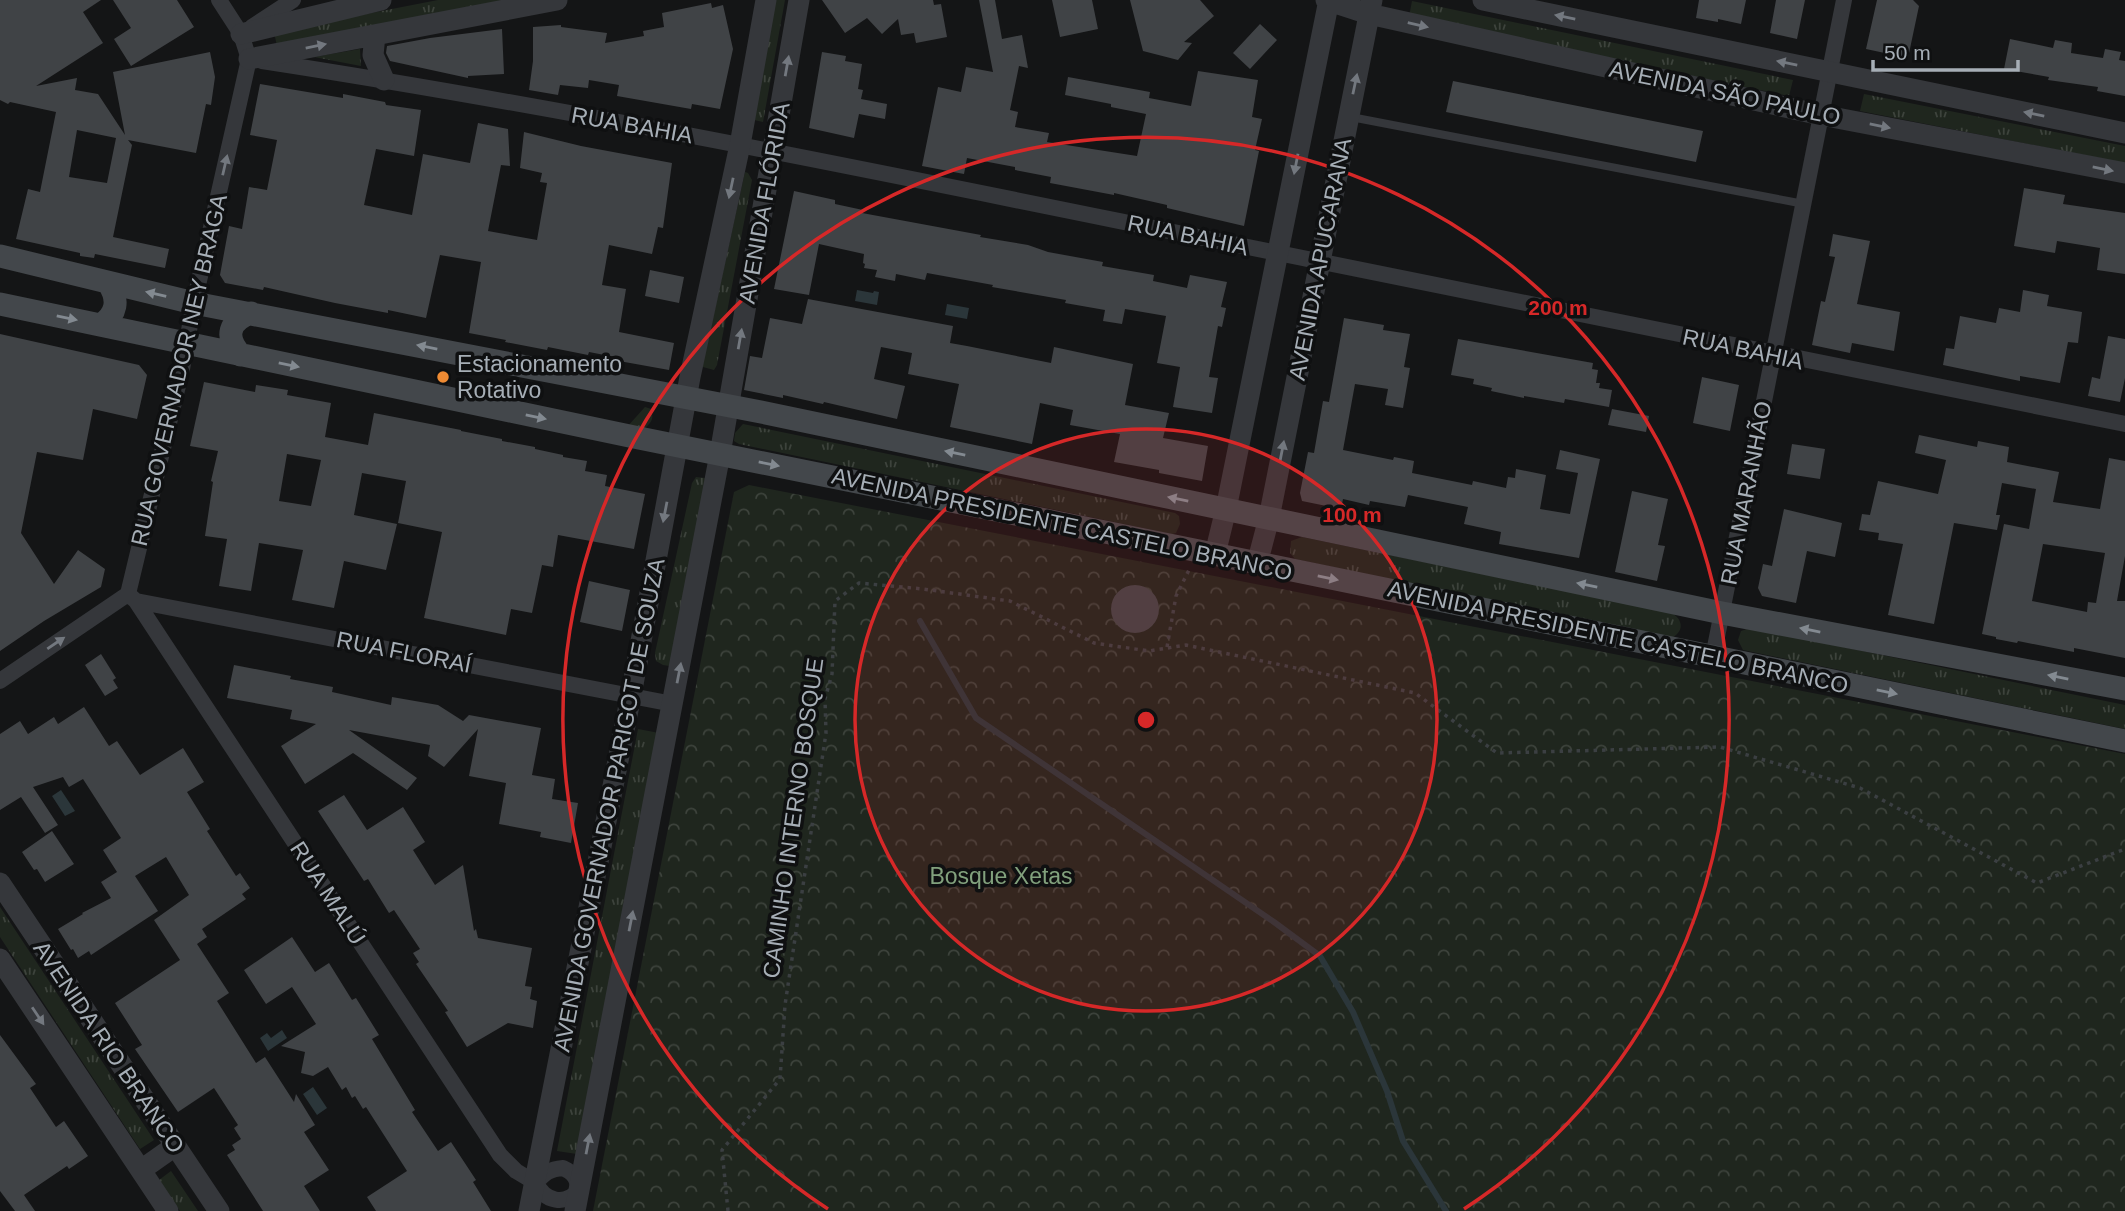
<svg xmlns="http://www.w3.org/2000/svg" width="2125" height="1211" viewBox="0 0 2125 1211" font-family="Arial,sans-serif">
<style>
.forest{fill:url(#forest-crowns)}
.park{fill:url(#park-tufts)}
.water{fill:#2b363a}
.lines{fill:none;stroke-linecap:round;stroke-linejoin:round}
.stream{stroke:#2b363a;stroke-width:6}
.building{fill:#404346;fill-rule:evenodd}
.path{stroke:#3b3f42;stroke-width:3.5;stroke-dasharray:3.5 5;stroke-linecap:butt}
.service{stroke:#35373b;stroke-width:8}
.minor{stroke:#35373b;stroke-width:16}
.tertiary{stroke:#35373b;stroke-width:21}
.secondary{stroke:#43474b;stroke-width:23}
.oneway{fill:#73787f}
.oneway2{fill:#838a91}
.ring{fill:none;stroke:#d62828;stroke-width:3.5}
.poi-dot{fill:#ef8b33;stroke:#0f1011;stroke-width:2.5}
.labels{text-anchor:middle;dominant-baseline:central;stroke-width:7;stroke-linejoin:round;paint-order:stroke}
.street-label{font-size:23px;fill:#a6aeb6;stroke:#0f1011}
.poi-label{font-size:23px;fill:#a6aeb6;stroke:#0f1011;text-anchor:start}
.park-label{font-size:23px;fill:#82a17d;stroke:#0f1011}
.centre{fill:#d62828;stroke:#0f1011;stroke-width:3.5}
.ring-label{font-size:21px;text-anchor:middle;font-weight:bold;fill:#d62828;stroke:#0f1011;stroke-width:7;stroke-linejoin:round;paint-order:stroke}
</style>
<defs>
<pattern id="forest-crowns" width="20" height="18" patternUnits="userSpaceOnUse" patternTransform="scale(1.75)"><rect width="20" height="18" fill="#1f261e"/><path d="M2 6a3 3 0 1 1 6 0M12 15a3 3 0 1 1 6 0" fill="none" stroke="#3d433c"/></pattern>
<pattern id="park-tufts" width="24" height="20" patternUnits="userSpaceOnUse" patternTransform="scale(1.75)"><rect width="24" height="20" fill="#1f261e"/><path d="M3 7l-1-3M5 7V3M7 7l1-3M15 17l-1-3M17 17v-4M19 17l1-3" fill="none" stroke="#3d433c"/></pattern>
</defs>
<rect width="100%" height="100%" fill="#141516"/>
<path class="forest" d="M749,485l1376,269v457h-1532l141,-719z"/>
<path class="park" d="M438,0h72l-233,46 -3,-14z
M773,0h12l-22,122 -13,-3z
M1412,1l381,79 -4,16 -380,-79z
M360,49l1,17 -47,-9z
M1864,94l261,52v17l-265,-52z
M745,172l3,1 4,7 -35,185 -3,5 -11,-3v-4z
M645,407l6,2c3,10 1,13 -7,20l-17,-2z
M743,424l432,89 4,3 1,8 -4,9 -4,1 -433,-90 -5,-3 1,-8z
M696,477l9,1 5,5 -40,183 -7,-1 -7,-4 -1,-8 37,-170z
M1302,537l370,76c13,8 11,21 -3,26l-374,-80 -5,-6 1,-12z
M1750,628l375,77v24l-382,-79 -5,-10 3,-9z
M638,729l21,4 -82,421 -20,-3z
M0,907l154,233 -14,9 -140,-212z
M171,1171l27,40h-18l-21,-31z"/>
<path class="water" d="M857,290l16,3 1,-2 5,1 -2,13 -22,-4z
M947,304l22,4 -2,11 -22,-4z
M61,790l14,21 -10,5 -13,-20z
M282,1030l5,8 -19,13 -8,-13 7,-5 4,5z
M313,1087l14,21 -10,7 -14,-21z"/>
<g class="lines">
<path class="stream" d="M920,621l56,97 298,204 46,34 33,56 34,79 16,50 43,70"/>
</g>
<path class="building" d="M0,0h101l-18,12 20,31 -67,43 41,-8 -2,12 23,4 27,41 -12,-63 97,-20 5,25 -4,28 -5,-1 -10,49 -68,-13 4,5 -19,92 56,12 -4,19 -70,-14 -1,4 -14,-2v-3l-64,-14 12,-50 12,3 16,-80 -46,-10 -2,2 -8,-4zM77,130l39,8 -9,45 -38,-6z
M113,0h64l17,27 -63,39 -17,-27 17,-11z
M822,0h111l1,5 7,-1 6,33 -31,6 -2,-10 -13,2 -3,-16 -16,15 -15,-16 -22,15z
M979,0h16l7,39 20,-4 6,33 -9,-2 -9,44 8,2 -3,15 34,6 -2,9 90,14 9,-42 -35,-7v-3l-46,-9 3,-18 82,15 -1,6 42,8 7,-35 60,9 -6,37 10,2 -7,31 4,1 -15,75 -77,-18v-3l-53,-12v2l-64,-12 1,-6 -36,-7v-3l-48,-9 -3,16 -42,-8 16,-79 23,5 5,-25 27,5z
M1052,0h40l6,29 -38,8z
M1130,0h70l14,16 -30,26 8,1 -14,17 -35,-9z
M1699,0h47l-5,24 -23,-5v3l-22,-4z
M1776,0h29l-8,39 -27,-6z
M1877,0h36l6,6 -11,52 -42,-9z
M711,3l1,5 11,-3 10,44 -13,60 -28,-5 -1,5 -74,-13 2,-11 -30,-5 -1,8 -28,-3 -2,10 -29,-5 4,-29v-34l28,-2v2l46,6 -2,10 39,-7 -1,-5 21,-4 -2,-14z
M1260,24l17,16 -27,29 -17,-16z
M502,29l2,45 -36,2v2l-78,-17 -4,-8 1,-7 43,-8z
M2010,39l43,9 2,-8 17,3 -1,10 32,5 2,-9 16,3 -2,8 6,1v35l-28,-5 1,-4 -50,-7 1,-3 -45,-8z
M822,52l24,4 -1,5 17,3 -4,25 5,1 -2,9 26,5 -2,15 -26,-5 -5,24 -45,-10z
M1453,81l250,50 -7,31 -250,-50z
M260,84l83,14v-4l42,8 1,3 35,5 -7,46 -38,-7 -12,56 48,10 11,-61 47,9 8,-40 30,6 2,37 -9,-1 -13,66 49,9 10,-57 -7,-1 2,-9 -22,-5 4,-36 57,14 91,17 -9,65 -5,-1 -6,27 -43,-9 -7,40 24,4 -7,43 55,11 -5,27 -50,-9 1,-3 -31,-6 -1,3 -40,-8 -1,3 -42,-8 1,-2 -37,-7 12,-71 -41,-7 -14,63 -38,-8v3l-53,-10 -71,-16 -1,3 -38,-7 -5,-8 9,-49 13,3 7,-42 18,3 10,-50 -27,-5z
M2024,188l41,7 -2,9 62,9v61l-28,-4 3,-22 -43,-7 -2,12 -41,-7z
M794,191l41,9v4l28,6 -1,3 119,22 -1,2 48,8 20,7 55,10 -1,4 52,9 -1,6 34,7 3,-13 37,7 -6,25 5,1 -4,19 -4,-1 -9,51 9,1 -6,35 -39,-6 7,-40 -23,-4 9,-47 -41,-7 -3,15 -19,-3 2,-11 -40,-7 1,-3 -74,-13 1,-2 -66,-12 -2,7 -29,-6 -1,7 -20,-4 2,-7 -13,-2 1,-4 -2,-1 1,-9 -45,-10 -10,51 -35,-6z
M1833,234l37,7 -13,63 43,8 -6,39 -42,-8 -2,10 -38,-8 9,-44 4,1 10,-45 -6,-1z
M650,270l34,7 -5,26 -34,-7z
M2023,290l26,5 -2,11 35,6 -4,31 -10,-1 -8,41 -40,-7v5l-77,-16 3,-17 8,1 6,-33 36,7 3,-15 21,4z
M808,299l145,27 -3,17 17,3 84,17 3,-16 79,17 -8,41 44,8 -6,25 45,8 -6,35 -43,-8v-3l-45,-8 6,-28 -50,-9 3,-15 -33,-7 -8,41 -82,-17 9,-43 -51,-10 4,-21 -31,-6 -7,32 31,7 -8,33 -73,-17 -1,2 -40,-9v3l-39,-8 6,-34 12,2 8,-40 32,6z
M1344,318l40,7 -1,5 27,4 -6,33 6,1 -7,40 -18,-3 3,-16 -33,-5 -12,66 50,10 1,-3 20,4 -2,12 60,12 1,-4 33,7 2,-11 7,1 1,-9 30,6 -6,34 30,5 8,-41 -22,-4 4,-19 40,9 -21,99 -80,-14 2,-12 -37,-8 4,-17 -60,-12 -3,12 -35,-6 -1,4 -26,-6 -2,10 -39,-8 -2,-8 8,-41 6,1 9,-52 6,1z
M0,334l139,31 8,10 -10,44 -44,-10 -10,51 -46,-8 -16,81 33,51 24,-34 27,19 -4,18 -57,34 -44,30z
M2108,336l17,3v39l-5,24 -32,-6 4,-19 8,2z
M1458,339l135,24 -1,6 6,1 -2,13h4l-1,5 13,2 -3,17 -44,-8 -1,4 -40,-7v2l-33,-7 1,-3 -19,-4 1,-5 -23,-4z
M1702,377l37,8 -9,46 -37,-8z
M204,382l51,10 1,-7 32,5 -1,5 44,8 -6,34 43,8 6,-32 87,17v1l41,8v2l33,6v2l28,6v2l24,4 -2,10 22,4 -2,11 40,8 -11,55 -76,-14 -5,32 -11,-2 -10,48 -21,-4 -5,26 -82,-17 18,-86 -44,-9 8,-42 -44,-8 -8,42 43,9 -11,46 -42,-9 -10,47 -42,-8 11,-50 -44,-7 -8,48 -32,-5 8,-47 -22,-3 8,-54 -2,-1 7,-30 -28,-5zM287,454l34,6 -10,46 -32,-5z
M1612,409l37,7 -3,16 -38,-7z
M1919,435l58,12 1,-6 31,6 -2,15 52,10 -6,30 47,7 9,-51 16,3v95l-8,45h8v57l-51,-10v4l-56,-11 -1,2 -21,-4v-2l-14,-3 22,-110 25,5 7,-40 -34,-6 -6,32h4l-3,15 -43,-7 -20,101 -46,-9 15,-71 -25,-4 1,-7 -20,-3 3,-16 8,1 8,-34 60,13 8,-34 -31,-7zM2043,544l62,9 -9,50 -8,-1 -1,10 -55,-11z
M1792,444l33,5 -5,30 -33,-5z
M1632,491l36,8 -10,46 7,1 -8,35 -42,-9z
M1784,509l58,14 -7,34 -28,-6 -11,52 -34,-7 -4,-8 5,-24 9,2z
M589,581l41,9 -8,41 -42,-9z
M1111 609a24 24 0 1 1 48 0a24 24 0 1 1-48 0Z
M101,654l15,24 -3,2 5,8 -13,8 -20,-31z
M234,665l57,11 -1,3 43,8 -1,5 59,13 1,-8 46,8 25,16 6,-6 72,13 -9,47 23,4 -3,20 26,4 -7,40 -31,-6 1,-5 -42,-8 7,-41 -37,-7 9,-47 -34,38 -16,-11 2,-11 -81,-15 68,48 -10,12 -54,-37 -48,31 -24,-38 35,-22 -26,-5 2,-9 -65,-12z
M84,707l25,39 8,-5 23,34 43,-27 21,34 -17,10 23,37 -3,2 29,45 4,-3 10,15 -8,6 4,5 -44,30 5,8 -10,7 32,49 -12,8 39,62 9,-6 29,45 2,-8 19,31 -11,7 25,38 -25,16 16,25h-57l-36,-56 8,-5 -3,-5 9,-6 -7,-11 4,-3 -24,-37 -36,24 -43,-63 7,-4 -27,-42 65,-43 -26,-40 35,-25 -23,-38 -31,19 23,35 -67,44 -2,-4 -11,7 -5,-9 -2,1 -13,-21 25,-15 -1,-1 29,-15 -10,-16 16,-10 -14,-22 18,-12 -38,-59 -14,8 -6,-10 -30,10 25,38 -13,8 -24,-36 -21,13v-76l20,-13 8,13 26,-17 4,7z
M344,795l23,35 36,-23 22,35 -12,8 22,35 28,-20 11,66 2,-2 2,9 54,10 -7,38 7,1 -2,12 7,2 -4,27 -25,-5 -41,24 -22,-35 3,-1 -32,-47 3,-2 -6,-9 7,-4 -26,-39 -5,3 -21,-34 -4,2 -46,-70z
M52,831l22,33 -29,18 -8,-13 -3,1 -12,-18z
M292,937l23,35 14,-9 23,37 4,-2 23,37 -7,4 43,71 -3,2 26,39 13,-9 25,38 -3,2 18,29h-115l-9,-14 40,-26 -41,-64 -3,2 -8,-13 -3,2 -6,-11 -4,3 -14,-23 -15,9 -12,-3 4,-21 -24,-6 35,-22 -24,-37 -26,17 -22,-34z
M0,1035l36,49 -6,4 26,39 8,-6 24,35 -19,13 -2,-3 -43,29 11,16h-20l-15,-20z"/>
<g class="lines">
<path class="path" d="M1167,647l9,-51 14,-28
M728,1211l-6,-61 58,-71 5,-74 41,-272 -1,-34 7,-25 3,-73 24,-18 64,6 87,12 84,42 55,8 37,-6 229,48 82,60 223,-6 140,41 177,95 88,-34"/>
<path class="service" d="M1351,117l453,87"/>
<path class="minor" d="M252,27l41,-27
M262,61c293,45 582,104 872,163 330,67 660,136 991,200
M128,594l8,7 364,554 16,16 20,12
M136,601l537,103
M1713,657l131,-657
M0,681l128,-87 54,-225 12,-66 55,-244 -8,-25 -22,-34
M563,1168c11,5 14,10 16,22 -14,16 -34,12 -43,-7 8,-10 14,-14 27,-15z"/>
<path class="tertiary" d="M1326,0l43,14 452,101 304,58
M1483,0l642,133
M241,34l140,-34
M375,35l-2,20 11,25
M249,59l308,-59
M1215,554l11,-45 103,-509
M1257,564l12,-46 103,-518
M0,883l219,328
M0,959l168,252
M141,1170l34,-24
M529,1211l102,-516 59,-318 50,-232 26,-145
M575,1211l145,-757 79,-454"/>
<path class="secondary" d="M0,256l194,47 567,109 961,201 403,76
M0,304l639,134 560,113 926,190
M101,325c16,-11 18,-25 8,-41
M241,355c-17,-18 -12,-34 10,-42"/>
</g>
<defs><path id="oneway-solid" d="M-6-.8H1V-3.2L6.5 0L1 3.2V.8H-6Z" transform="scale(1.75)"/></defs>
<g class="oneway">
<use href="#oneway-solid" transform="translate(1565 17) rotate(-168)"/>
<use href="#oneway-solid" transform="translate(1418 25) rotate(13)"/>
<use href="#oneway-solid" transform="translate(316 46) rotate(-11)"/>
<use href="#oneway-solid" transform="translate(1787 63) rotate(-168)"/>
<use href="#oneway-solid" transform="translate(787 66) rotate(-80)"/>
<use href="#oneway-solid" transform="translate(1355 84) rotate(-78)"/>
<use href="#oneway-solid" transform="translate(2034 114) rotate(-168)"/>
<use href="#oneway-solid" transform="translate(1880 126) rotate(11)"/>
<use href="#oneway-solid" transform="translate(1296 164) rotate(101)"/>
<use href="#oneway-solid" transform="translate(225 165) rotate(-77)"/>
<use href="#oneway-solid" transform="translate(2103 169) rotate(11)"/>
<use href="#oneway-solid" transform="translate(731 188) rotate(102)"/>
<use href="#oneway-solid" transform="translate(740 339) rotate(-80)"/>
<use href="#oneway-solid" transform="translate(1282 451) rotate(-79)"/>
<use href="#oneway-solid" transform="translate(665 512) rotate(101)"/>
<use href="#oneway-solid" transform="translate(56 643) rotate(-34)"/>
<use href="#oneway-solid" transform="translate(679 673) rotate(-79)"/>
<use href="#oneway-solid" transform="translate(631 921) rotate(-79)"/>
<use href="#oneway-solid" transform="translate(38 1016) rotate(56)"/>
<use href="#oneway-solid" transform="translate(588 1144) rotate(-79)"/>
</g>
<g class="oneway2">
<use href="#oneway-solid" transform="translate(156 294) rotate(-167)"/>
<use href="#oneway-solid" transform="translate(67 318) rotate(12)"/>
<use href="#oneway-solid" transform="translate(427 347) rotate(-169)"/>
<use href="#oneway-solid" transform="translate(289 365) rotate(12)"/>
<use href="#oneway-solid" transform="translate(536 417) rotate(12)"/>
<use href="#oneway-solid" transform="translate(955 453) rotate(-168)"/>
<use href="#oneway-solid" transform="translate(769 464) rotate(11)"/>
<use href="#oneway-solid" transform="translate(1178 499) rotate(-168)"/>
<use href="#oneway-solid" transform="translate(1328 578) rotate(12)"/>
<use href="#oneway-solid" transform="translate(1587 585) rotate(-168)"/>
<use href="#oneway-solid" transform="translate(1810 630) rotate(-169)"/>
<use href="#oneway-solid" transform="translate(2058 677) rotate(-169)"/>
<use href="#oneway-solid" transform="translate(1887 692) rotate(11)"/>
</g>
<circle cx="1146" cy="720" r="291" fill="#d62828" fill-opacity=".12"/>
<g class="ring">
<circle cx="1146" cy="720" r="291"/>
<path d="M828 1209A583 583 0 1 1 1464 1209"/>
</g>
<circle class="poi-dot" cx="443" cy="377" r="7"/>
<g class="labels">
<g class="street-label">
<text transform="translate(1725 93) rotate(12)">AVENIDA SÃO PAULO</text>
<text transform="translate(632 125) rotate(10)">RUA BAHIA</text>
<text transform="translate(764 203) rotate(-80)">AVENIDA FLÓRIDA</text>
<text transform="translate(1188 235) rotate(12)">RUA BAHIA</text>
<text transform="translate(1320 259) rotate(-79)">AVENIDA APUCARANA</text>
<text transform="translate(1743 349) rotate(12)">RUA BAHIA</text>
<text transform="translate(179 370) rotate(-77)">RUA GOVERNADOR NEY BRAGA</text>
<text transform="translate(1746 493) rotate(-79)">RUA MARANHÃO</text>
<text transform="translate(1062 524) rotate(12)">AVENIDA PRESIDENTE CASTELO BRANCO</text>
<text transform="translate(1618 637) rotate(12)">AVENIDA PRESIDENTE CASTELO BRANCO</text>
<text transform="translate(404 652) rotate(11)">RUA FLORAÍ</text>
<text transform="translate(609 805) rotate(-79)">AVENIDA GOVERNADOR PARIGOT DE SOUZA</text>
<text transform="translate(793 818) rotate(-82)">CAMINHO INTERNO BOSQUE</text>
<text transform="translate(328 893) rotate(57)">RUA MALÚ</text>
<text transform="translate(109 1047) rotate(56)">AVENIDA RIO BRANCO</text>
</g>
<g class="poi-label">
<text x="457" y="364">Estacionamento<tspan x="457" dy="26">Rotativo</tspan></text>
</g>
<g class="park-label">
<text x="1001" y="876">Bosque Xetas</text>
</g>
</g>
<circle cx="1146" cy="720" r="10" class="centre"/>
<g class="ring-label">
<text x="1558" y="315">200 m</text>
<text x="1352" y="522">100 m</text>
</g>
<path d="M1873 60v10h145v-10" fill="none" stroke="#a6aeb6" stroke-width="3.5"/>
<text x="1884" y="60" font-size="21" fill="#a6aeb6" stroke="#0f1011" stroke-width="5" paint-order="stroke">50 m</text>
</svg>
